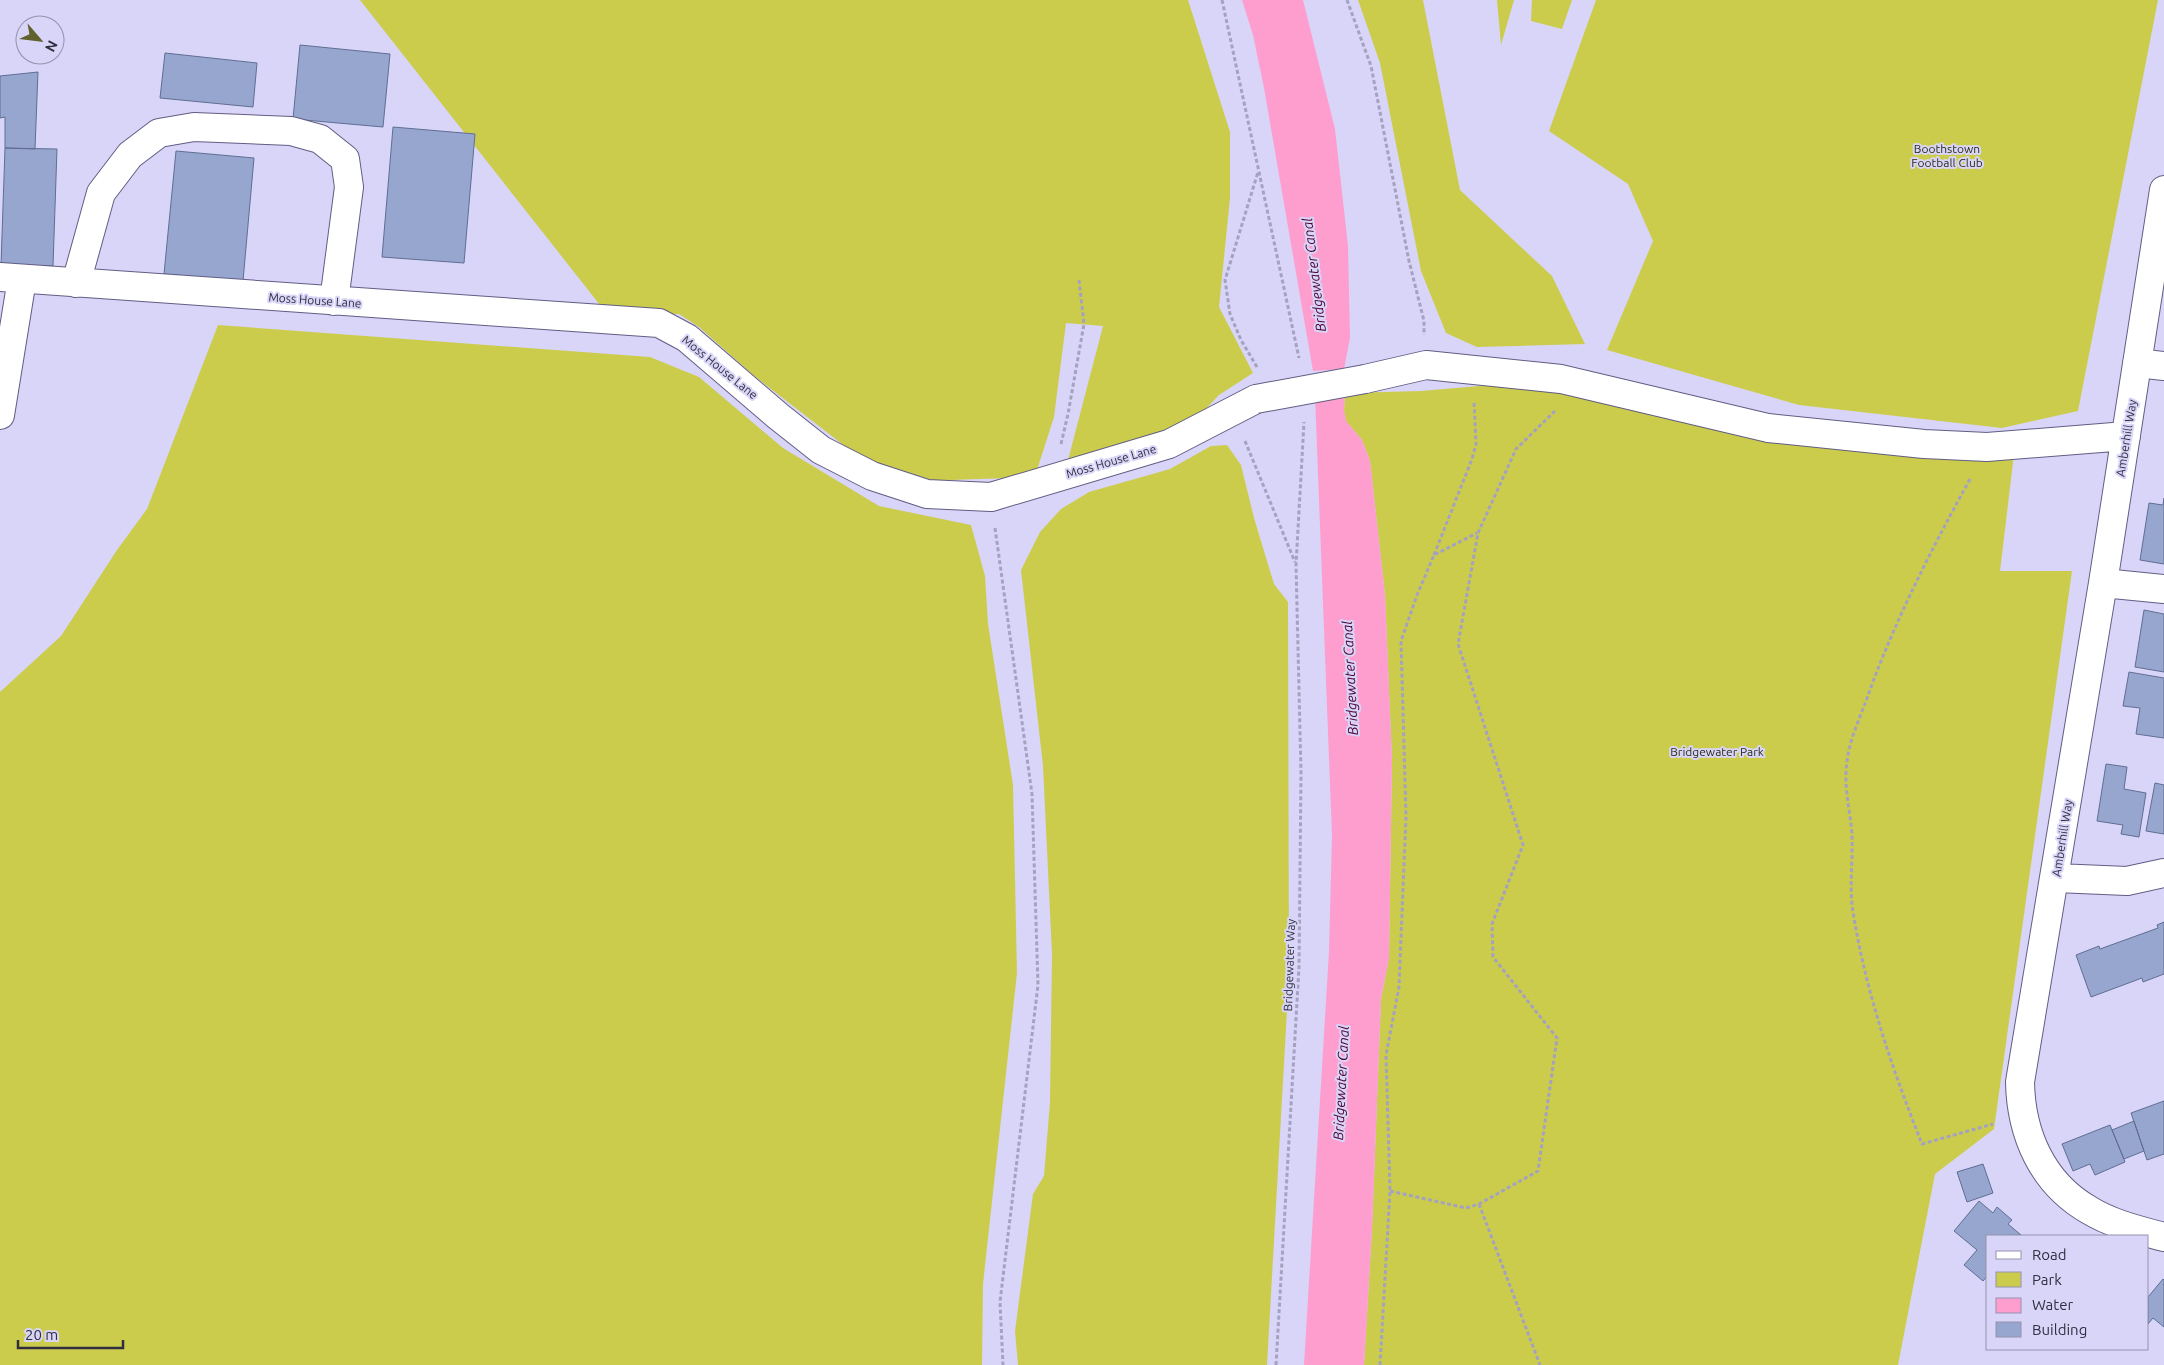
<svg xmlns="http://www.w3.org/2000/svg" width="2164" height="1365" viewBox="0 0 2164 1365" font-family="Ubuntu,sans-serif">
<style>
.green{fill:#cccc4c}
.water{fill:#fe9ece}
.building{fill:#97a6ce;stroke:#606e93}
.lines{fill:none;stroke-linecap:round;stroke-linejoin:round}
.minor-casing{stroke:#615d83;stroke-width:30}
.path{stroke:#a5a2c0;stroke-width:3;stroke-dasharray:4 2.5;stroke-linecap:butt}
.minor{stroke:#fff;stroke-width:28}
.minor-bridge-casing{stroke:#615d83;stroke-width:30;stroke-linecap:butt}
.minor-bridge{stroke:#fff;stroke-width:28}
.labels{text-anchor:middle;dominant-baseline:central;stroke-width:4;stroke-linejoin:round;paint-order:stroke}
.park-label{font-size:12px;fill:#2b2b14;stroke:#d8d5f8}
.street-label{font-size:12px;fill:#302e3f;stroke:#d8d5f8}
.water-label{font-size:14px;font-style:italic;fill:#4e0433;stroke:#d8d5f8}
</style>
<rect width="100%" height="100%" fill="#d8d5f8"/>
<path class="green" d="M360,0h828l42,132v66l-11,109 34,66 -34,22 -21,22 -29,19 -102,28 36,-138 -37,-3 -12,94 -17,53 -28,8 -87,3 -25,-6 -51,-28 -93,-72 -54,-48 -20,-13h-72z
M1358,0h65l37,190 92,86 33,68 -108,3 -31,-14 -25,-62 -41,-208z
M1497,0h17l-13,45z
M1532,0h40l-10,29 -31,-8z
M1596,0h562l-80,411 -76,17 -203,-23 -192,-55 46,-109 -25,-57 -79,-53z
M218,325l432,32 49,20 84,71 96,58 92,19 14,51 3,48 25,161 4,188 -34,311 -1,81h-982v-673l61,-56 56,-86 30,-41z
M1561,379l207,49 247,18 -15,125h72l-78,558 -59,45 -37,191h-534l8,-136 9,-230 8,-41 3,-198 -7,-165 -15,-134 -8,-21 -16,-19 -2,-11 1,-17 76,-2z
M1227,445l14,20 13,53 20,66 14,18 1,373 -22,390h-249l-3,-34 18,-137 11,-18 6,-74 2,-148 -9,-188 -22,-196 19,-38 21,-23 28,-17 81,-23 41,-23z"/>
<path class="water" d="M1242,0h61l32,129 13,117 2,92 -6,31 -31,2 -49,-283 -11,-53z
M1345,393l-1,17 2,11 16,19 8,21 15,134 7,165 -3,198 -8,41 -9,230 -8,136h-60l25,-414 3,-115 -17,-440z"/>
<path class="building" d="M300,45l90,9 -7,73 -90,-8z
M165,53l92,10 -4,44 -93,-9z
M38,72l-3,77 -30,-1v-31l-5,1v-42z
M393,127l82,7 -11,129 -82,-6z
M5,148l52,1 -4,117 -52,-1z
M176,151l78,7 -11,123 -79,-7z
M2164,498v66l-24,-4 9,-57 14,2z
M2144,610l20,4v58l-29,-5z
M2129,672l35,6v60l-28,-4 4,-26 -17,-2z
M2106,764l21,3 -3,22 22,4 -7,44 -18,-3 2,-9 -26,-4z
M2155,783l9,2v49l-18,-3z
M2164,922v52l-21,8 -1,-4 -51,19 -15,-42 23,-9 1,3 58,-21 -1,-3z
M2164,1101v53l-17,6 -16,-47z
M2134,1121l10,30 -20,8 -12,-29z
M2110,1125l15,37 -30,13 -5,-11 -17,7 -11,-27z
M1983,1164l10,29 -26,9 -10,-30z
M1979,1201l14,12 4,-6 15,13 -4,4 13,11 -33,1v39l-5,6 -19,-16 13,-15 -23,-19z
M2163,1279l1,1v47l-11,-9 -5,6v-27z"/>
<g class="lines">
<g class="minor-casing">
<path id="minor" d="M2164,190l-61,393 -83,499c1,52 22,101 69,128 23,14 49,20 75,27
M0,277l659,46 28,15 91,78 43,34 51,26 55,18 64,3 178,-53 87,-45
M76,283l25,-90 29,-38 29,-22 35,-6 97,4 29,8 25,20 4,28 -15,114
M2137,363l27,3
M1365,379l61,-14 135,14 207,49 156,16 63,3 139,-11
M0,415l22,-136
M2103,583l61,6
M2056,878l71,3 37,-8"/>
</g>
<path class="path" d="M1222,0l77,358
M1347,0l24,66 38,195 15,60v14
M1257,367l-16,-27 -11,-26 -5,-34 33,-108
M1245,441l50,121
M1061,444l7,-30 16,-90 -5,-44
M1970,479c-39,71 -77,145 -104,222 -7,19 -17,40 -19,61 -4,25 4,50 5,75 1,25 -3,51 1,75 13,81 39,156 69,232l71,-20
M995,528l37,266 6,191 -38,317 3,63
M1434,555l38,-96 4,-15 -2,-43
M1390,1191l76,17 13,-4 59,-33 19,-133 -64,-81 -1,-33 31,-79 -65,-201 20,-111 38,-84 39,-38
M1479,1204l61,161
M1276,1365l23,-398 2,-194 -5,-208 8,-143
M1380,1365l10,-174 -4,-136 13,-68 7,-171 -5,-175 16,-46 17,-40 43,-22"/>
<use href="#minor" class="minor"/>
<g class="minor-bridge-casing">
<path id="minor-bridge" d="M1256,399l109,-20"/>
</g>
<use href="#minor-bridge" class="minor-bridge"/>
</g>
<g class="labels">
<g class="park-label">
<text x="1947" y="148">Boothstown<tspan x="1947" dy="14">Football Club</tspan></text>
<text x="1717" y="751">Bridgewater Park</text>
</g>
<g class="street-label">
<text transform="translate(315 300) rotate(4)">Moss House Lane</text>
<text transform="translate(720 367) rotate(39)">Moss House Lane</text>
<text transform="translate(2126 438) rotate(-81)">Amberhill Way</text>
<text transform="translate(1111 461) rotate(-16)">Moss House Lane</text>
<text transform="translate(2062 838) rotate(-81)">Amberhill Way</text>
<text transform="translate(1289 965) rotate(-88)">Bridgewater Way</text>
</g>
<g class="water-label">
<text transform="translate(1314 275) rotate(-97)">Bridgewater Canal</text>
<text transform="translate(1350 678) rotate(-93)">Bridgewater Canal</text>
<text transform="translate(1341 1083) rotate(-87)">Bridgewater Canal</text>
</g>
</g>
<rect x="1986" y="1235" width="162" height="115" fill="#d8d5f8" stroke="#9592ae"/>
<rect x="1996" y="1251" width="25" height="8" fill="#ffffff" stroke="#9592ae"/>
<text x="2032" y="1260" font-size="15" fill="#302e3f">Road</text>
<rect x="1996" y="1272" width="25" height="15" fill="#cccc4c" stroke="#9592ae"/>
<text x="2032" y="1285" font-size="15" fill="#302e3f">Park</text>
<rect x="1996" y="1298" width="25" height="15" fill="#fe9ece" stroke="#9592ae"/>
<text x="2032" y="1310" font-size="15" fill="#302e3f">Water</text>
<rect x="1996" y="1322" width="25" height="15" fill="#97a6ce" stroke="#9592ae"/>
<text x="2032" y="1335" font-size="15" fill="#302e3f">Building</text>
<g transform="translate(40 40) rotate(118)"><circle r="24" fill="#d8d5f8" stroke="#9592ae"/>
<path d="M0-4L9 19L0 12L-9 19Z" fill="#61612e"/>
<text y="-8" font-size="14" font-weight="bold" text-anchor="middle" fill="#302e3f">N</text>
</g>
<path d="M18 1340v8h105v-8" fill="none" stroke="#302e3f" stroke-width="2.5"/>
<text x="25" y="1340" font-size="15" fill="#302e3f" stroke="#d8d5f8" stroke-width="4" paint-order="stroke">20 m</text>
</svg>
